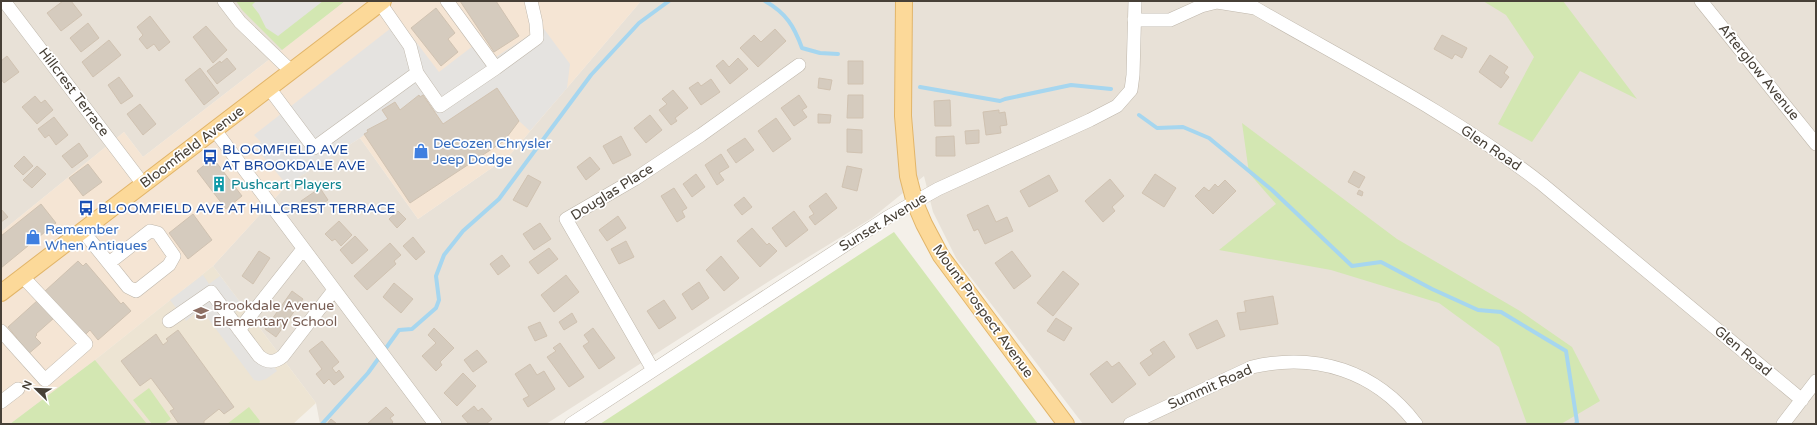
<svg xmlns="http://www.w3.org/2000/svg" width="1817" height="425" viewBox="0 0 1817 425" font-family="'Varela Round',sans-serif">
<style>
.residential{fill:#e8e1d7}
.commercial{fill:#f5e5d4}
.education{fill:#ede4d3}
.green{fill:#d3e7b2}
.parking{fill:#e5e3e0}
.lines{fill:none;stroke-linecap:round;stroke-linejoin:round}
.stream{stroke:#a6d6ef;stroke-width:4}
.building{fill:#d5cbbe;stroke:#d0c2b1}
.minor-casing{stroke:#bfb7ab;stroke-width:14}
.major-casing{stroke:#e2b569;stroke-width:18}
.minor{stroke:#fff;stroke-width:13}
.major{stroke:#fcd999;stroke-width:16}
.labels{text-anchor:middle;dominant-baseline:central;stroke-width:3.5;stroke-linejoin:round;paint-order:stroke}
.street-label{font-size:14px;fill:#474037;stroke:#fff}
.shop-label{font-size:14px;fill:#366cbe;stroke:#fff;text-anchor:start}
.transit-label{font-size:14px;fill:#164399;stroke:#fff;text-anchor:start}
.culture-label{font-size:14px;fill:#0d838f;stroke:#fff;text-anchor:start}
.education-label{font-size:14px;fill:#785e54;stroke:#fff;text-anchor:start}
</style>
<rect width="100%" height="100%" fill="#f4f0e9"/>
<path class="residential" d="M1,1h344l-202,156 -19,-25 -123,100z
M641,1h1175v423h-733l-127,-166 -23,-46 -9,-36 -52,42 -93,57 -233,149h-226l-4,-21 -103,-137 74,-81 73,-47 58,81 91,-63z"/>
<path class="commercial" d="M345,1h296l-132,155 -91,63 -58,-81 -73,47 -74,81 -118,94 -85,64h-9v-192l123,-100 19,25z"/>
<path class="education" d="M213,266l103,137 -23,21h-283l85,-64z"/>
<path class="green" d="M236,1h109l-63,49 -40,-40z
M1483,1h80l74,98 -57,-28 -48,71 -34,-18 36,-67 -28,-42z
M1242,123l155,116 123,72 52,36 28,54 -39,23h-34l-28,-77 -60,-44 -108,-33 -112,-20 57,-46 -27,-31z
M894,232l144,192h-438z
M95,360l52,64h-137z
M149,388l22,31 -7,5h-12l-19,-24z
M249,407l11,14 -1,3h-32z"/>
<path class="parking" d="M256,1h67l-45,35 -12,-8 -7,-14 -7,-9z
M400,21l39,51 43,-33 14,18 32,-21 16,-7 26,35 -3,24 -37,43 -11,-10 -22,-33 -54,36 -19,-29 -4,2 -1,-2 -19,15 -5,-8 -13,8 6,9 -21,11 1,2 -8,6 -73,47 -31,-37 5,-6 -7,-7z
M203,275l6,9 11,-8 23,30 -9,7 43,58 -11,8 -7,2 -5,-1 -50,-67 -7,-1 -11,9 -16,-21z"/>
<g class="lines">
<path class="stream" d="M765,1c21,12 29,25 37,47l18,5 18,1
M920,87l80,14 5,-2 66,-14 40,4
M1139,115l18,13 26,-1 26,11 63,52 80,76 29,-4 51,27 46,21 23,2 65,39 11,71 -1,2
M322,424l46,-51 31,-43 13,-1 24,-21 3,-8 -3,-24 8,-21 19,-24 36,-32 92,-124 48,-52 30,-22"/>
</g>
<path class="building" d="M63,1h8l11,14 -21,16 -14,-18z
M460,1h36l23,35 -25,16z
M436,8l19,25 -7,6 10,13 -17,14 -30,-38z
M150,16l20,26 -11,9 -5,-7 -7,5 -8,-10 4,-4 -6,-8z
M88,23l11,15 -18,14 -11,-14z
M206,26l21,24 -14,13 -20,-26z
M775,29l11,12 -28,26 -18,-19 14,-13 7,7z
M1442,35l25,13 -5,10 -7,-4 -3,5 -18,-10z
M109,40l12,15 -28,22 -11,-15z
M1490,55l18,12 -4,6 5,4 -8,11 -22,-16z
M7,56l12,16 -15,11 -3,-4v-18z
M227,58l9,11 -19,15 -10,-13 13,-10 1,2z
M738,58l10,11 -18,15 -14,-18 7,-6 6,7z
M848,61h15v23h-15z
M200,68l19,25 -15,12 -19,-25z
M119,77l14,19 -12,8 -13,-19z
M819,78l13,2 -2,10 -12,-2z
M711,79l9,13 -19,13 -12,-17 9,-6 3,4z
M497,88l22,33 -15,20 -94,62 -46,-69 4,-2 -1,-2 21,-11 -6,-9 13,-8 5,8 19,-15 1,2 3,-2 20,29z
M673,90l15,18 -13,10 2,3 -6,4 -12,-15 8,-6 -5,-5z
M799,95l8,12 -5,3 5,7 -13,9 -13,-18z
M848,95h15v23h-16z
M35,96l6,7 4,-3 8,10 -16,14 -15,-17z
M950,100l1,26h-16l-1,-25z
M140,104l16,20 -13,11 -16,-21z
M999,110v3l6,-1 2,13 -7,1 1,7 -15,2 -3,-23z
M818,114l13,1 -1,8h-12z
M650,115l12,15 -16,13 -12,-15z
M54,117l14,18 -12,10 -7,-10 -4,3 -7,-9z
M776,118l15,21 -18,13 -15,-21z
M847,129l15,1v23l-15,-1z
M979,130v13l-13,1 -1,-13z
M621,136l10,19 -18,9 -10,-18z
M954,136l1,20h-19v-19z
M745,138l9,12 -18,13 -9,-13z
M79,143l9,13 -16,12 -10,-12z
M721,154l8,13 -10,6 5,7 -7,5 -12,-20z
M24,156l9,10 -10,9 -9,-9z
M590,157l10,12 -14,11 -9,-13z
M213,158l29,38 -16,13 -29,-38z
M88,164l14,18 -19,14 -14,-18z
M37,166l9,8 -14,14 -9,-8z
M847,166l15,3 -5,22 -15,-4z
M1354,171l11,6 -6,11 -11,-6z
M696,174l9,13 -13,10 -9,-13z
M1155,174l21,14 -12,19 -22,-14z
M528,175l13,7 -14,25 -14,-7z
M1049,175l9,16 -29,16 -9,-16z
M1110,179l14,17 -12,11 3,4 -12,11 -18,-21z
M1225,180l11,11 -23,23 -18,-18 9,-9 5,4 6,-7 3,3z
M320,188l8,12 -19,13 -8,-12z
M674,188l13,20 -5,3 3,6 -8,5 -16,-26z
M1359,190l4,2 -1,4 -5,-2z
M826,193l11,15 -22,17 -6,-8 5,-3 -5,-8z
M744,197l8,10 -10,8 -8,-10z
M41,204l15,19 -55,45v-32z
M988,205l8,17 11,-5 6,14 -28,13 -7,-15 -4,2 -7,-16z
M1,209l7,8 -7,5z
M398,211l8,8 -9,9 -8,-9z
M794,211l14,19 -22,17 -14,-19z
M193,214l19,26 -24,19 -19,-26z
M618,216l8,12 -19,13 -8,-11z
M339,221l13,14 -11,11 -6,-7 -3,2 -7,-7z
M540,223l11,16 -17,11 -11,-16z
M752,228l15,17 2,-2 8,8 -17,16 -23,-26z
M355,236l13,14 -16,14 -12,-14z
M413,237l12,15 -9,8 -13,-14z
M626,241l8,16 -15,7 -8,-15z
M390,243l11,12 -7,6 2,3 -29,26 -13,-14z
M549,248l9,11 -20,15 -9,-12z
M259,251l11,7 -17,26 -11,-8z
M1012,251l19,25 -17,13 -19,-26z
M502,255l8,11 -12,9 -8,-11z
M721,256l18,22 -15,13 -18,-21z
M78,261l5,5 3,-3 35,41 2,-2 8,9 -33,29 -8,-10 -6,6 -39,-45z
M1063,271l16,13 -26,32 -16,-13z
M566,275l13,17 -25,20 -13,-17z
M699,282l10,16 -17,12 -10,-16z
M394,283l19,16 -12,14 -18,-16z
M292,291l11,8 -27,38 -11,-8z
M1273,296l5,28 -38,6 -3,-17 9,-1 -2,-11z
M38,300l16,18 -18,16 1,1 -2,2 6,6 -15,13 -13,-14 4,-4 -9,-11z
M664,300l12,18 -17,11 -12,-18z
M572,313l5,9 -13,8 -5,-8z
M1056,318l16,10 -8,13 -17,-10z
M1217,320l8,16 -28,13 -8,-15z
M540,322l7,14 -12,5 -7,-14z
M434,328l20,20 -14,14 2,3 -6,6 -14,-15 14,-13 -8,-8z
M593,328l22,30 -16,11 -16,-23 6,-4 -5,-7z
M178,330l56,77 -10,7 -5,-5 -15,12v3h-25l-9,-13 4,-2 -23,-31 -11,8 -19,-25 35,-27 7,11 5,-4 -2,-2z
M322,341l17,21 -7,6 4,5 3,-3 5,7 -10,8 -5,-6 -5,5 -8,-10 6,-5 -13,-18z
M1164,341l11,16 -26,19 -9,-13 13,-9 -3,-4z
M560,343l24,34 -15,10 -22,-30 9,-6 -3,-3z
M477,350l10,12 -14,10 -9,-12z
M1107,361l5,6 7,-5 17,22 -24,19 -22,-29z
M530,364l7,11 7,-4 11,18 -27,18 -5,-8 6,-3 -14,-22z
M463,373l13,13 -19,20 -13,-13z
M474,406l4,5 4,-3 10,11 -6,5h-17l-7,-8z
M386,407l8,8 -4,3 3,4 -2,2h-24z
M331,419l6,5h-10z"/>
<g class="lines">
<g class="minor-casing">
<path id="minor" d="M4,1l139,183
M224,1l16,21 51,49
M1701,1l115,143
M1134,20h36l31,-14 16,-4 38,6c97,56 199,107 287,176l260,216
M496,68l41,-30 -1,-15 -5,-22
M417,73l23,33 56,-38 -49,-67
M269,88l45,60 103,-75 -7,-27 -30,-43
M214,129l221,295
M82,230l46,57 8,4 33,-26 5,-9 -16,-23 -8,-2 -41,32
M169,321l42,-29 48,64c8,7 16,7 24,0l51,-66
M239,330l64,-81
M1,331l44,49 41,-36 -64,-68
M653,370l-87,-151 69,-40 66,-44 98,-70
M1,402l17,-13
M571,424l317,-207 50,-28 152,-69 27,-14 14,-16 2,-15 2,-74
M1130,424l122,-57c64,-15 124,4 164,57
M1783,424l33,-43"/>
</g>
<g class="major-casing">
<path id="major" d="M904,1l-1,115 5,60 7,27 9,21 17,32 125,168
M1,293l382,-292"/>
</g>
<use href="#minor" class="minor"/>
<use href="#major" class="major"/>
</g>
<defs>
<g id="shop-bare" transform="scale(1.2)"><path d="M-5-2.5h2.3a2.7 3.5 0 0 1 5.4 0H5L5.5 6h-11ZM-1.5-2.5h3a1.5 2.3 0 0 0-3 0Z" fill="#3f7fe0" stroke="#fff" stroke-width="2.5" paint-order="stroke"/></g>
<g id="bus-bare" transform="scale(1.2)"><path d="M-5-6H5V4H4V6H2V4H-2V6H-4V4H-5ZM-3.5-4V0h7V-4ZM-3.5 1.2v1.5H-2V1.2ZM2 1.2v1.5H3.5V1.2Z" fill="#1a4fb4" stroke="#fff" stroke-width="2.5" paint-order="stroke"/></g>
<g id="building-bare" transform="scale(1.2)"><path d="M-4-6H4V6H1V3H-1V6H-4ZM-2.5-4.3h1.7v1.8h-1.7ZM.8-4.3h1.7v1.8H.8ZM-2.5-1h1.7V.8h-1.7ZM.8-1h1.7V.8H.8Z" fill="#0f9aa8" stroke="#fff" stroke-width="2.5" paint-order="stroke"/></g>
<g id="school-bare" transform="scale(1.2)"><path d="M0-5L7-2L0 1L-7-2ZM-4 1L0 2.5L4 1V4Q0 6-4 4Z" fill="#8d6e63" stroke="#fff" stroke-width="2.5" paint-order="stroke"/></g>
</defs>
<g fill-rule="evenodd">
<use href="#shop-bare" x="421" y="151"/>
<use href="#bus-bare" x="210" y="157"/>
<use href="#building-bare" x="219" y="184"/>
<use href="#bus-bare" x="86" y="208"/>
<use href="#shop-bare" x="33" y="237"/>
<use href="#school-bare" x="201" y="313"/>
</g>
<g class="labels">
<g class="street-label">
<text transform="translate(1759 72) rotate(51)">Afterglow Avenue</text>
<text transform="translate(74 92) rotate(53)">Hillcrest Terrace</text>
<text transform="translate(192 147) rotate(-37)">Bloomfield Avenue</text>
<text transform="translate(1491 148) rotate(34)">Glen Road</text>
<text transform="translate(612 192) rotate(-32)">Douglas Place</text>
<text transform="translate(883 222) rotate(-31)">Sunset Avenue</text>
<text transform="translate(983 311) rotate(54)">Mount Prospect Avenue</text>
<text transform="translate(1743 351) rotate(40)">Glen Road</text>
<text transform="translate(1210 387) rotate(-24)">Summit Road</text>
</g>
<g class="shop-label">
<text x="433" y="143">DeCozen Chrysler<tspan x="433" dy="16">Jeep Dodge</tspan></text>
<text x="45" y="229">Remember<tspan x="45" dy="16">When Antiques</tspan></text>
</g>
<g class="transit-label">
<text x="222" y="149">BLOOMFIELD AVE<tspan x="222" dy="16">AT BROOKDALE AVE</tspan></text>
<text x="98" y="208">BLOOMFIELD AVE AT HILLCREST TERRACE</text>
</g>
<g class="culture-label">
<text x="231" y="184">Pushcart Players</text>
</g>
<g class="education-label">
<text x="213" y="305">Brookdale Avenue<tspan x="213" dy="16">Elementary School</tspan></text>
</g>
</g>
<rect width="1817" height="425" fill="none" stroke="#474037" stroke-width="4"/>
<g transform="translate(36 389) rotate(293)" stroke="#ffffff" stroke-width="3" paint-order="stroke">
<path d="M0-3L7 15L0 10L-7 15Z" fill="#474037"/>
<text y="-6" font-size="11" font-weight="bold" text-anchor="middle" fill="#474037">N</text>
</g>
</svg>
